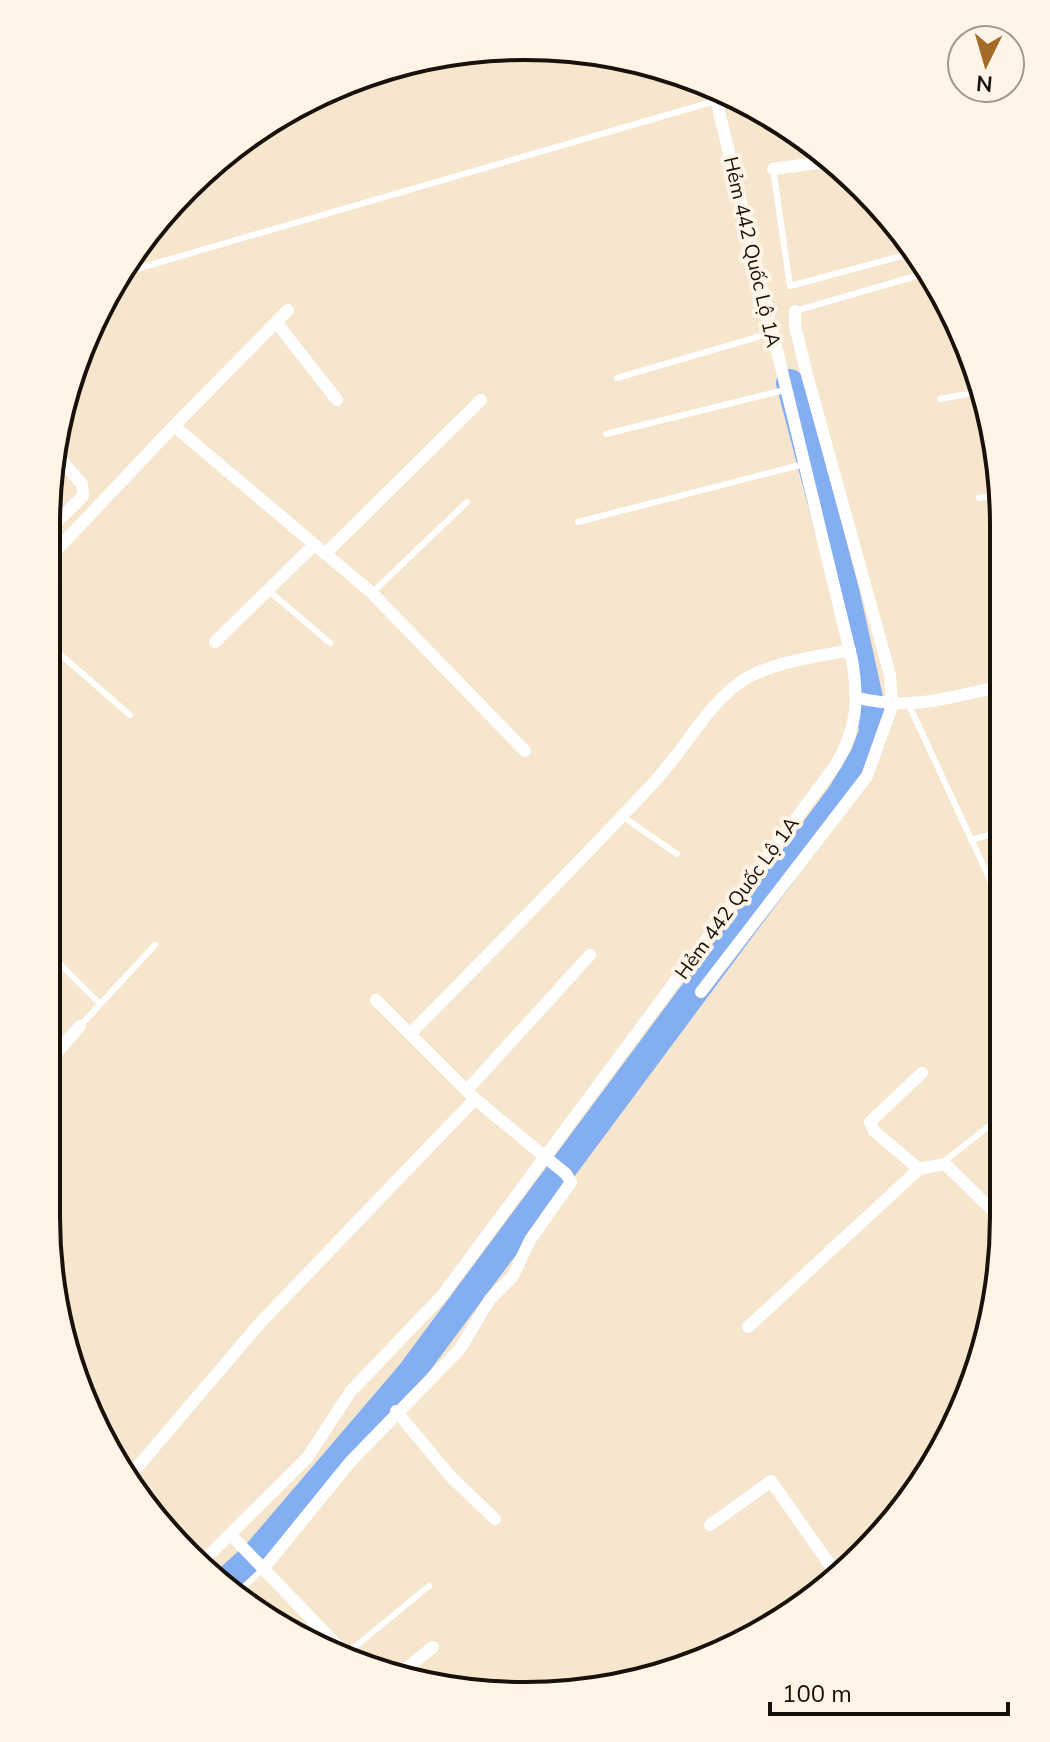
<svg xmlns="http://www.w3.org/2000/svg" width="1050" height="1742" viewBox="0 0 1050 1742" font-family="'Nunito Sans',sans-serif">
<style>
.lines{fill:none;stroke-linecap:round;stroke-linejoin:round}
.river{stroke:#83aef1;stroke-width:28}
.service{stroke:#fff;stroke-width:6}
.minor{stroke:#fff;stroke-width:12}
.labels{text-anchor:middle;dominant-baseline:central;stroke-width:8;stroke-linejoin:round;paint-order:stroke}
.street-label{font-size:20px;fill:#18120a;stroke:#fff4e6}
.rim{fill:none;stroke:#18120a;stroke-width:4}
</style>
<rect width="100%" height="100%" fill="#f7e6ce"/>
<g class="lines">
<path class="river" d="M222,1585l35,-32 153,-179 432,-581 22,-37 9,-24 -4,-34 -23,-104 -56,-211"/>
<path class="service" d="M773,169l17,117 126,-34
M119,274l596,-173
M795,311l135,-39
M617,378l154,-45
M940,399l44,-8
M606,434l179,-44
M979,498l24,-4
M578,522l226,-58
M268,590l62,53
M372,593l95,-91
M47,643l83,72
M909,705l94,203
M622,816l55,38
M971,840l32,-9
M46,950l54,54
M80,1026l75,-81
M942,1163l61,-48
M233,1597l30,-28
M345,1655l84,-69"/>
<path class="minor" d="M773,169l57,-8
M276,322l61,78
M174,426l114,-116
M49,530l34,-34 -1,-12 -27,-31
M325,554l156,-154
M47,560l127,-134 198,167 153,158
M215,642l99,-97
M858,698c56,13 90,-1 145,-12
M701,992l166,-216 25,-70 -2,-31 -84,-304 -11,-45v-15
M410,1034c83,-84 166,-168 246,-254 28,-30 50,-73 83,-97 30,-21 76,-26 111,-33
M46,1065l34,-39
M922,1073l-52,49 4,9 45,38 26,-5 58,57
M467,1090l123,-135
M748,1327l171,-158
M396,1411l56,67 43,41
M128,1478l133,-156 214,-223
M710,1525l61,-44 66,94
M231,1535l119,124
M200,1564l107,-106 44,-67 90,-94 394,-531c22,-36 24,-65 17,-106l-137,-565
M264,1568l86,-106 110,-113 30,-50 23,-23 17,-36 41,-58 -5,-8 -91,-75 -99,-99
M398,1675l35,-28"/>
</g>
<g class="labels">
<g class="street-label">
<text transform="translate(752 252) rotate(77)">Hẻm 442 Quốc Lộ 1A</text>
<text transform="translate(737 898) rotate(-54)">Hẻm 442 Quốc Lộ 1A</text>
</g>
</g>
<path d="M0 0H1050V1742H0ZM525 60H525A465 465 0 0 1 990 525V1217A465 465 0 0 1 525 1682H525A465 465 0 0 1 60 1217V525A465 465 0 0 1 525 60Z" fill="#fff4e6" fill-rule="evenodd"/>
<path class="rim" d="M525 60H525A465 465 0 0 1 990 525V1217A465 465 0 0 1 525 1682H525A465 465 0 0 1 60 1217V525A465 465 0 0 1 525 60Z"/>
<g transform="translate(986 64) rotate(185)"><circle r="38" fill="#fff4e6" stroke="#a39a8e" stroke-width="2"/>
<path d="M0-6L14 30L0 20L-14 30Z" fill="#a36b28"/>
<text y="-12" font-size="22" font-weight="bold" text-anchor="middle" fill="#18120a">N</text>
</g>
<path d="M770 1702v12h238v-12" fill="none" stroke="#18120a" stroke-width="4"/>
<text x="782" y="1702" font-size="24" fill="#18120a" stroke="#fff4e6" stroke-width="6" paint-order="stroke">100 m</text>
</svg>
